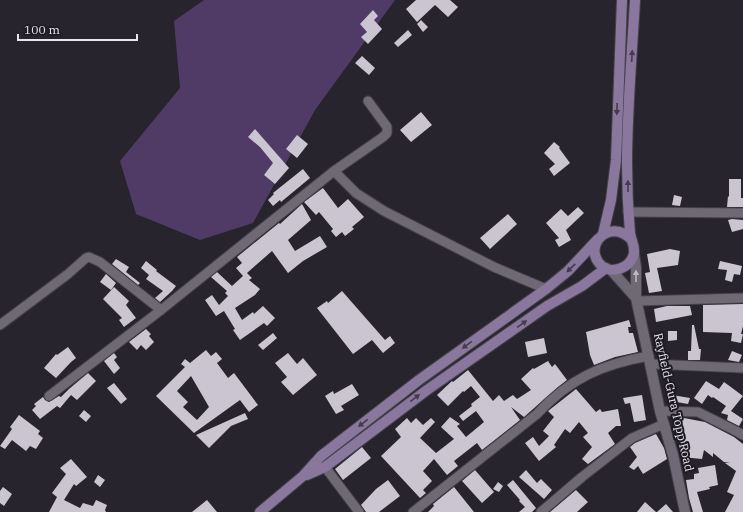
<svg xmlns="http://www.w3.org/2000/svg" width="743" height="512" viewBox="0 0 743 512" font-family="'IBM Plex Serif',serif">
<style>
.water{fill:#503a66}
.building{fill:#cbc5d2;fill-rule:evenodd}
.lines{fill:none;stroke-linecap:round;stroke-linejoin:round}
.minor-casing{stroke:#454149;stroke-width:11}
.tertiary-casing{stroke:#454149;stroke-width:12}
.secondary-casing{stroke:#454149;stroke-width:12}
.minor{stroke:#6e6974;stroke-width:9}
.tertiary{stroke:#6e6974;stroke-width:10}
.secondary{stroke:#8a779d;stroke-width:10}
.oneway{fill:#443b4e}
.oneway2{fill:#bdbac2}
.labels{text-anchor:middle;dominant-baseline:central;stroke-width:4;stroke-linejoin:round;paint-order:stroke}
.street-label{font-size:12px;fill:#e8e5ec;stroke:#1e1a23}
</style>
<rect width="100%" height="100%" fill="#28242d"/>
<path class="water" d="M204,0h191l-80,110 -62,113 -53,17 -64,-26 -16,-53 60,-73 -6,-67z"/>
<path class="building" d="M416,0h34l8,7 -10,10 -13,-12 -18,17 -11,-13z
M373,10l5,6 -4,4 8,9 -14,15 -7,-7 6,-5 -7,-8z
M421,20l7,7 -5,5 -6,-8z
M408,30l4,5 -14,12 -4,-4z
M362,56l13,12 -6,7 -14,-12z
M421,112l11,13 -21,17 -11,-12z
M255,129l34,39 -14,16 -11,-9 9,-12 -13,-16 -12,-10z
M297,135l11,9 -11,14 -11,-9z
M554,142l6,5 -1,1 11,15 -16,13 -5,-7 6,-5 -11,-11z
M303,169l7,9 -29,24 -1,-2 -7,6 -5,-6 6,-6 -1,-1z
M729,179h12v19h2v9h-16l1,-11 1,1z
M323,188l15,20 10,-9 16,18 -12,10 2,2 -9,7 -3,-4 -6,5 -5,-6 2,-2 -14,-17 -3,3 -12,-13z
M674,195l8,2 -2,9 -8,-1z
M302,204l9,16 -23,20 7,11 25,-15 7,11 -24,14 -15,12 -16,-22 -25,22 5,5 -3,2 11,9 -5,6 -20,13 7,12 11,-8 1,2 9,-8 12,12 -8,8 -3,-3 -24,17 -7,-10 2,-1 -11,-18 -8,5 -11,-16 7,-5 7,10 9,-9 -3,-3 2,-2 -16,-14 6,-5 15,14 11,-10 -7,-8 6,-5 -5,-6 42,-34 1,1z
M578,207l6,6 -18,17 5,10 -12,7 -4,-7 4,-2 -13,-15 15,-14 7,7z
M508,214l9,10 -27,25 -10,-11z
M732,219l11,1v9l-11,3 -4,-12z
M670,249l10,2 -2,14 -21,3 5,23 -13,2 -4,-20 5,-1 -3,-18z
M116,259l13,8 -3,5 14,11 -2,2 -26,-21z
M146,261l11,9 -1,1 20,15 -4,5 -12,11 -5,-4 8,-7 -17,-12 3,-4 -8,-7z
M720,261l22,5 -2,9 -6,-1 -2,8 -7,-2 2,-10 -9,-1z
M106,274l10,9 -5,7 -11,-8z
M114,287l15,14 -3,4 10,13 -12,9 -5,-7 3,-2 -19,-19z
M342,291l43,49 5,-4 5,7 -12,10 -11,-13 -19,14 -36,-46 10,-7 1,2z
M743,304v22l-2,8h2l-2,9 -10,-2 1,-8 -29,-1v-27z
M667,306h23l2,9 -36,7 -2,-13z
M629,320l2,7h-3l1,6h4l5,19 -23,5 -21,8 -4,-10 -4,-23z
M692,325h2l5,24h2l-1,11h-12v-9h3z
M146,329l5,5 -2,2 5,6 -8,8 -5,-5 -4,5 -8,-8z
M668,331h9v9l-9,1z
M273,333l4,5 -14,12 -5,-5z
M544,338l3,15 -19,4 -3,-15z
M68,347l8,11 -5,4 -15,16 -12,-10 12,-14 1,1z
M206,350l5,6 5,-4 6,7 -5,4 11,15 6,-5 24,32 -9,7 -9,-12 -46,33 -38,-37 29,-29 -4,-3 4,-5 5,4zM191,376l18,31 -12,13 -14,-13 5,-5 -11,-11z
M732,351l10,4 -3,7 -11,-2z
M114,353l3,4 -3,3 6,8 -6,6 -10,-13z
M288,353l9,11 6,-6 14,17 -24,20 -12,-13 6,-5 -12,-14z
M548,361l4,6 3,-3 12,16 -9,7 -34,30 -13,-10 9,13 -38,30 -5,-7 -23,18 4,5 -11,9 -13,-16 -11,12 9,10 -9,9 3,3 -6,5 -39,-42 20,-19 -6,-8 12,-11 4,5 5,-5 7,7 8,-7 4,4 -15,16 16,15 18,-14 -13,-12 9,-10 10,7 -3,2 9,11 18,-15 -8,-11 -13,10 -4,-5 13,-10 -1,-2 9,-7 -9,-11 -7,6 -1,-1 -15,15 -11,-11 15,-14 1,1 15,-12 25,31 6,-6 5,6 9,-6 4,4 14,-9 -10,-11 12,-11 1,1z
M88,373l8,8 -19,19 -6,-5 -11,13 -3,-2 -17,13 -8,-9 4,-4 -2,-2 9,-7 2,3 4,2 10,-6 2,1 8,-8z
M706,381l13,8 5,-7 19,14 -12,15 12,8 -4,7 -12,-6 1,-5 -7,-2 5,-7 -13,-9 -1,1 -4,-3 -6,9 -8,-6z
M114,383l13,16 -6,5 -14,-16z
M352,384l7,11 -18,11 3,4 -8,4 -11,-18 8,-5 1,3z
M576,389l20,23 4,-3 2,3 16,-3 3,17h-5l-8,7 7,11 -27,20 -6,-5 10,-12 -9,-10 5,-4 -9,-11 -9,11 -5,-4 -11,16 2,2 -17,14 -14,-18 8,-6 6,9 10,-10 -6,-5 11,-14 -6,-6z
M642,395l4,25 -12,2 -4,-19 -5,1 -2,-6z
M672,395l18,3 -2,6 -17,-3z
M84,410l7,6 -5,6 -7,-6z
M245,413l3,6 -17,7 -22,22 -13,-13z
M19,415l21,16 -2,3 5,4 -7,11 -6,-3 -4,5 -14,-11 -7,9 -5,-3 12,-17 -2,-2z
M674,417l10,1 21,4 29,15 9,7v68h-18l9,-17 -7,-3 9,-21 -11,-8h5l-6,-1 -11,-9v4l-9,-7 -2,9 -10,-1 -9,1 -1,-12 -2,-1 3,-19 -10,-1z
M656,434l8,14 3,11 -24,15 -5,-8 -4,4 -5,-3 8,-10 -7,-10 5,-4z
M362,447l9,11 -28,22 -8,-11z
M71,459l16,18 -11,9 -2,-2 -10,16 16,8 3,-5 10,3 3,-6 11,5 -2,5 1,2h-57l8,-15 -5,-4 14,-19 -6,-6z
M715,465l3,20 -9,2 1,2 -13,3 6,20h-10l-4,-14 -3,-18 8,-1v-5l5,-1 -1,-5z
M475,470l19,22 -12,11 -20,-22z
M526,470l11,13 4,-4 11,11 -8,9 -25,-22z
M98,475l7,5 -5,7 -6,-5z
M388,480l12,16 -21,16h-13l-5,-7 15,-16z
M513,480l23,28 -4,4h-13l6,-5 -6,-6 1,-1 -13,-15z
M498,482l5,4 -4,6 -6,-3z
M3,487l9,7 -8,12 -4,-3v-12z
M454,487l20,25h-46l6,-6 -1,-2z
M576,490l12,12 -11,10h-27z
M207,500l10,12h-25z
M645,502l11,10h-19z
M666,504l7,8h-16z"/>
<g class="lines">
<g class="minor-casing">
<path id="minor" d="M334,171l22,22 28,18 110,56 52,22
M628,212l115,1
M637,301l106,-3
M0,325l68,-51 18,-16 3,-1 11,5 61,48
M651,364l92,4
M49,396l112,-86 173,-139 49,-34 4,-4v-6l-19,-26
M660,411l38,1 36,18 9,5
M325,467l34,45
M413,512l124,-98c32,-35 65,-50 112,-58
M541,512l41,-35 50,-39 32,-14"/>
</g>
<g class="tertiary-casing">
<path id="tertiary" d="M634,254l2,13v31l24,113 13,44 12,57
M611,270l25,28"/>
</g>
<g class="secondary-casing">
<path id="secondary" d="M603,234l8,-34 5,-40 6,-160
M631,239c-21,-21 -47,5 -32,24 10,13 32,6 35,-10 1,-7 -3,-13 -4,-20 -2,-23 -3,-47 -3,-70 0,-54 5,-109 8,-163
M307,475l18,-8 102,-77 120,-84 35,-20 24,-18
M260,512l43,-36 18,-20 98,-76 127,-91 22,-18 30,-32"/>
</g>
<use href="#minor" class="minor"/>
<use href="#tertiary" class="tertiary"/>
<use href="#secondary" class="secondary"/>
</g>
<defs><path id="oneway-solid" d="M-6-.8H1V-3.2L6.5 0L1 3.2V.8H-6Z"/></defs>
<g class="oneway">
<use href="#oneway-solid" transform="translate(632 56) rotate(-87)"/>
<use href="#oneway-solid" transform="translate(617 109) rotate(92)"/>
<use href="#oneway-solid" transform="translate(628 186) rotate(-91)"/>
<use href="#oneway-solid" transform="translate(571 268) rotate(136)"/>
<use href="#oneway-solid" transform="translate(522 324) rotate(-35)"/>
<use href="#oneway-solid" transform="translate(467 345) rotate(144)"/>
<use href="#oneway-solid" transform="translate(415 398) rotate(-37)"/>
<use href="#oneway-solid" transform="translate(363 423) rotate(142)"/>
</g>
<use class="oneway2" href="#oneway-solid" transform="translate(636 276) rotate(-90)"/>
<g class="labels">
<g class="street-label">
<text transform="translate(674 402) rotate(77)">Rayfield-Gura Topp Road</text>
</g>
</g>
<path d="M18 34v6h119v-6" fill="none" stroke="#e8e5ec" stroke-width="2"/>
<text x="24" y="34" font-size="12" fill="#e8e5ec" stroke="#1e1a23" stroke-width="3" paint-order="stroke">100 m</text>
</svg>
